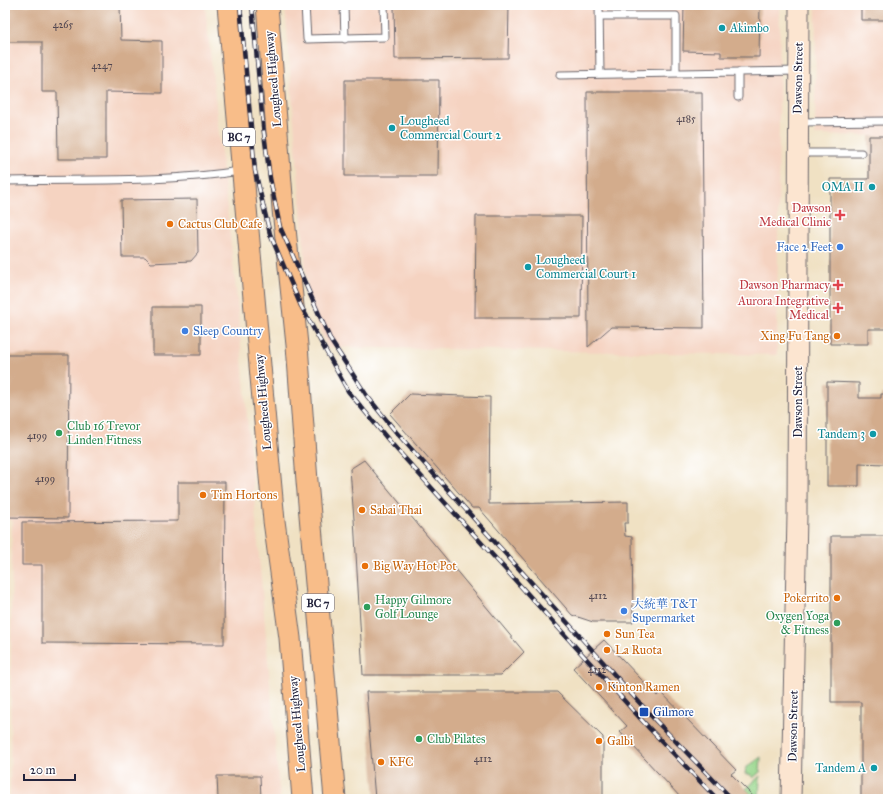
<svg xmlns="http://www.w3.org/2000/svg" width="893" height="804" viewBox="0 0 893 804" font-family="'IM FELL Great Primer','Noto Serif SC',serif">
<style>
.built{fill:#f5d3c1}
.green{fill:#98d68b;stroke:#5d7c63}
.building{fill:#d3ac8c}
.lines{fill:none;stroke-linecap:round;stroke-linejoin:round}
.lane-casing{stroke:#6a656b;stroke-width:9}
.secondary-casing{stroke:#6a656b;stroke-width:21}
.primary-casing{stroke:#6a656b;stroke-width:23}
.lane{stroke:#fff;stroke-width:7}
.secondary{stroke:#fce5d0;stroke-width:19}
.primary{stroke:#f8bd89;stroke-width:21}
.rail-casing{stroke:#22223b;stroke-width:4.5}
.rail{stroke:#fff;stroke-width:3;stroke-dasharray:9;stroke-linecap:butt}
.culture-dot{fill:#0f9aa8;stroke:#fff;stroke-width:1.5}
.health-dot{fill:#e0444e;stroke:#fff;stroke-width:1.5}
.food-dot{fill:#e8710a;stroke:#fff;stroke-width:1.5}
.shop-dot{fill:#3f7fe0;stroke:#fff;stroke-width:1.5}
.leisure-dot{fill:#2e9e5b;stroke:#fff;stroke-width:1.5}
.transit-dot{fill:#1a4fb4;stroke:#fff;stroke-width:1.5}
.labels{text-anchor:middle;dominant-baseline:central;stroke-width:3;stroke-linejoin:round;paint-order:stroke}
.number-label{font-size:10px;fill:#4e444f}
.shield{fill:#fff;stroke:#646476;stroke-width:1}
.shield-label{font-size:11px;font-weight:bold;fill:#22223b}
.culture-label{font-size:12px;fill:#0d838f;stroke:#fff;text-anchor:start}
.street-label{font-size:12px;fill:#22223b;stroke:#fff}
.health-label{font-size:12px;fill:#be3a42;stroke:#fff;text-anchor:end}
.food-label{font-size:12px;fill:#c56008;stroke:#fff;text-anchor:start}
.shop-label{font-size:12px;fill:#366cbe;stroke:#fff;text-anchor:start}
.leisure-label{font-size:12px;fill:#27864d;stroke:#fff;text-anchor:start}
.transit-label{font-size:12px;fill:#164399;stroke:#fff;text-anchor:start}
</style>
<rect width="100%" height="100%" fill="#fff"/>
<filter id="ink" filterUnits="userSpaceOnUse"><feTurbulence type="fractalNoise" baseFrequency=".025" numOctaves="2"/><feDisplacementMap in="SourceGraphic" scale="8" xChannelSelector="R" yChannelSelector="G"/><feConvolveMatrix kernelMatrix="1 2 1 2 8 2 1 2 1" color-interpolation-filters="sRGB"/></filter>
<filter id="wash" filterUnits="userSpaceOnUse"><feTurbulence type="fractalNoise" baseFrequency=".012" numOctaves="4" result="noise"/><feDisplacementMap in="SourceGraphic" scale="16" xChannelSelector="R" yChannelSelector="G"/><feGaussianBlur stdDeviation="0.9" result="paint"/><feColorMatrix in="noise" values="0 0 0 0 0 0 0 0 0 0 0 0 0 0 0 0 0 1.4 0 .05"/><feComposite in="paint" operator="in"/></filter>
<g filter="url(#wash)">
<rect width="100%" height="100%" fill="#f0e1c3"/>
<path class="built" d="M5,5h200l32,295 43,499h-270l2,-279h-7z
M285,5h495l-3,350 -450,-8 -19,-48z
M816,5h72v131l-73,-1z"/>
<path class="green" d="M761,757l-1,15 -7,6 -3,-4h-5l1,-6z
M760,776l-1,23h-3l-10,-10z"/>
<g id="blocks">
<path class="building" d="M5,5h115l1,35 41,1v52l-56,-1v67h-48l-1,-67h-15v-50h-37z
M394,5h115l-1,53 -113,1z
M684,5h76l-1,52h-38v-5l-38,-1z
M861,5h27v15h-27z
M345,80h94l-1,96h-93z
M587,92h115l2,236 -93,-1 -23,20z
M869,136h19v193h-20v15h-38v-165h39z
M197,199l1,54 -7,8 -40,2 -6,-6h-23l-1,-57z
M476,216h106l-1,102h-106z
M153,307h48v48h-48z
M5,355h64l-1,163 -63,-1z
M827,382l32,1v15h22v-4h7v73h-3v-3l-26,-1v23h-32z
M410,394l80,3 -1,107 139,-2v21h-4l1,13 7,1 1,85h-40l-21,-7 -93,-107h-7l-82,-94z
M364,460l160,192 -23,23h-138l-9,-156 -4,-50z
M178,482h47l-1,162 -182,-1v-78h-20v-43l156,-1z
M831,536h57v263h-27v-97h-30z
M604,640l53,56 4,-4 75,78 -5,4 25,25h-74l-62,-67 7,-6 -54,-58z
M366,692h191l46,45v62h-228z
M217,776h43l1,23h-43z"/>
</g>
</g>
<g filter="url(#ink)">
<use href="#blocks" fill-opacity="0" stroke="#6a656b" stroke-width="1"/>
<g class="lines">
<g class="lane-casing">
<path id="lane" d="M305,5l2,34 78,-2 -1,-32
M344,5l1,34
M599,5l1,69
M600,16h76v57
M738,72v25
M560,75l238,-4
M800,122l88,-1
M798,153h63
M5,181c78,-2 158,2 235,-10"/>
</g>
<g class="secondary-casing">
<path id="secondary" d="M791,799l6,-284 2,-510"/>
</g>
<g class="primary-casing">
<path id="primary" d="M228,5l37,417 9,99 16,117 13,161
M267,5l16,204 14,136 10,136 28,318"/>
</g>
<use href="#lane" class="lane"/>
<use href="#secondary" class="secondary"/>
<use href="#primary" class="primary"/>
<g class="rail-casing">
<path id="rail" d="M240,5l15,166 15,63 31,72 47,85 43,52 258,285 68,71
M252,5l11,121 7,52 10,49 51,114 36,55 29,36 260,289 76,78"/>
</g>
<use href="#rail" class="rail"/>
</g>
</g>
<g class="culture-dot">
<circle cx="722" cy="28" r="4"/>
<circle cx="392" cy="128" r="4"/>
<circle cx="872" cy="187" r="4"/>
<circle cx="528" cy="267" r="4"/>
<circle cx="873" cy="434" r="4"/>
<circle cx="874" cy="768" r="4"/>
</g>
<g class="health-dot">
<path d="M838 209h4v4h4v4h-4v4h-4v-4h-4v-4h4z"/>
<path d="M836 279h4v4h4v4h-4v4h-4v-4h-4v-4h4z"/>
<path d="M836 302h4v4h4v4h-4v4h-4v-4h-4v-4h4z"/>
</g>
<g class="food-dot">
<circle cx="170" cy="224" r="4"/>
<circle cx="837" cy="336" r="4"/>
<circle cx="203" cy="495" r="4"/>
<circle cx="362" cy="510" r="4"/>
<circle cx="365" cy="566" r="4"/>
<circle cx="837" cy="598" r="4"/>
<circle cx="607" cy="634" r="4"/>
<circle cx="607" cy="650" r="4"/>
<circle cx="599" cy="687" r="4"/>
<circle cx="599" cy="741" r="4"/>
<circle cx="381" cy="762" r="4"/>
</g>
<g class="shop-dot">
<circle cx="840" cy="247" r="4"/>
<circle cx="185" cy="331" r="4"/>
<circle cx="624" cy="611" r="4"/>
</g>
<g class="leisure-dot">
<circle cx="59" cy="433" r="4"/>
<circle cx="367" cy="607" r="4"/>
<circle cx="837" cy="623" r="4"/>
<circle cx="419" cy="739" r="4"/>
</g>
<rect class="transit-dot" x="639" y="707" width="10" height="10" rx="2"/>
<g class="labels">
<g class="number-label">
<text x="63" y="25">4265</text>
<text x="102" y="66">4247</text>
<text x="686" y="119">4185</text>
<text x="37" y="436">4199</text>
<text x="45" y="479">4199</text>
<text x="598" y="596">4112</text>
<text x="597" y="670">4112</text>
<text x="483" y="759">4112</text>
</g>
<g class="shield">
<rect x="223" y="128" width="32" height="18" rx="3"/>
<rect x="302" y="594" width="32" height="18" rx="3"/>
</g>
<g class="shield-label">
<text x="239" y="137">BC 7</text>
<text x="318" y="603">BC 7</text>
</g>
<g class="culture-label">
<text x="730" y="28">Akimbo</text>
<text x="400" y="121">Lougheed<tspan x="400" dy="14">Commercial Court 2</tspan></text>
<text x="864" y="187" text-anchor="end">OMA II</text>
<text x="536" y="260">Lougheed<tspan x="536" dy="14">Commercial Court 1</tspan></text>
<text x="865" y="434" text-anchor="end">Tandem 3</text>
<text x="866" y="768" text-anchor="end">Tandem A</text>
</g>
<g class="street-label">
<text transform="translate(798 78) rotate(-89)">Dawson Street</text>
<text transform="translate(273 79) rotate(-95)">Lougheed Highway</text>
<text transform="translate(263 402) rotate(-95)">Lougheed Highway</text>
<text transform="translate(798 402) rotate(-90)">Dawson Street</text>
<text transform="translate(297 724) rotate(-95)">Lougheed Highway</text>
<text transform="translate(793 726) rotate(-89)">Dawson Street</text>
</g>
<g class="health-label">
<text x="831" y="208">Dawson<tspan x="831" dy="14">Medical Clinic</tspan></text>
<text x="830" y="285">Dawson Pharmacy</text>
<text x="829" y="301">Aurora Integrative<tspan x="829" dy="14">Medical</tspan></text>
</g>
<g class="food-label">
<text x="178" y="224">Cactus Club Cafe</text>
<text x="829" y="336" text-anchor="end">Xing Fu Tang</text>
<text x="211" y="495">Tim Hortons</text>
<text x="370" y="510">Sabai Thai</text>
<text x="373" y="566">Big Way Hot Pot</text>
<text x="829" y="598" text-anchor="end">Pokerrito</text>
<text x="615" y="634">Sun Tea</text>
<text x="615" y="650">La Ruota</text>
<text x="607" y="687">Kinton Ramen</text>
<text x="607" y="741">Galbi</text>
<text x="389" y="762">KFC</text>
</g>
<g class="shop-label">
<text x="832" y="247" text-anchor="end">Face 2 Feet</text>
<text x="193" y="331">Sleep Country</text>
<text x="632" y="604">大統華 T&amp;T<tspan x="632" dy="14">Supermarket</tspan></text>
</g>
<g class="leisure-label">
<text x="67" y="426">Club 16 Trevor<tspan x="67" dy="14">Linden Fitness</tspan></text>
<text x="375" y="600">Happy Gilmore<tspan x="375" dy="14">Golf Lounge</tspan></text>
<text x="829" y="616" text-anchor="end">Oxygen Yoga<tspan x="829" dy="14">&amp; Fitness</tspan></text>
<text x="427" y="739">Club Pilates</text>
</g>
<g class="transit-label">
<text x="653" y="712">Gilmore</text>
</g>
</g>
<rect width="893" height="804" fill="none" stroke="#fff" stroke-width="20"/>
<path d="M24 774v6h51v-6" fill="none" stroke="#22223b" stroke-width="2"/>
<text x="30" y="774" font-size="12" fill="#22223b" stroke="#ffffff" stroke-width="3" paint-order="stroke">20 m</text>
</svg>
